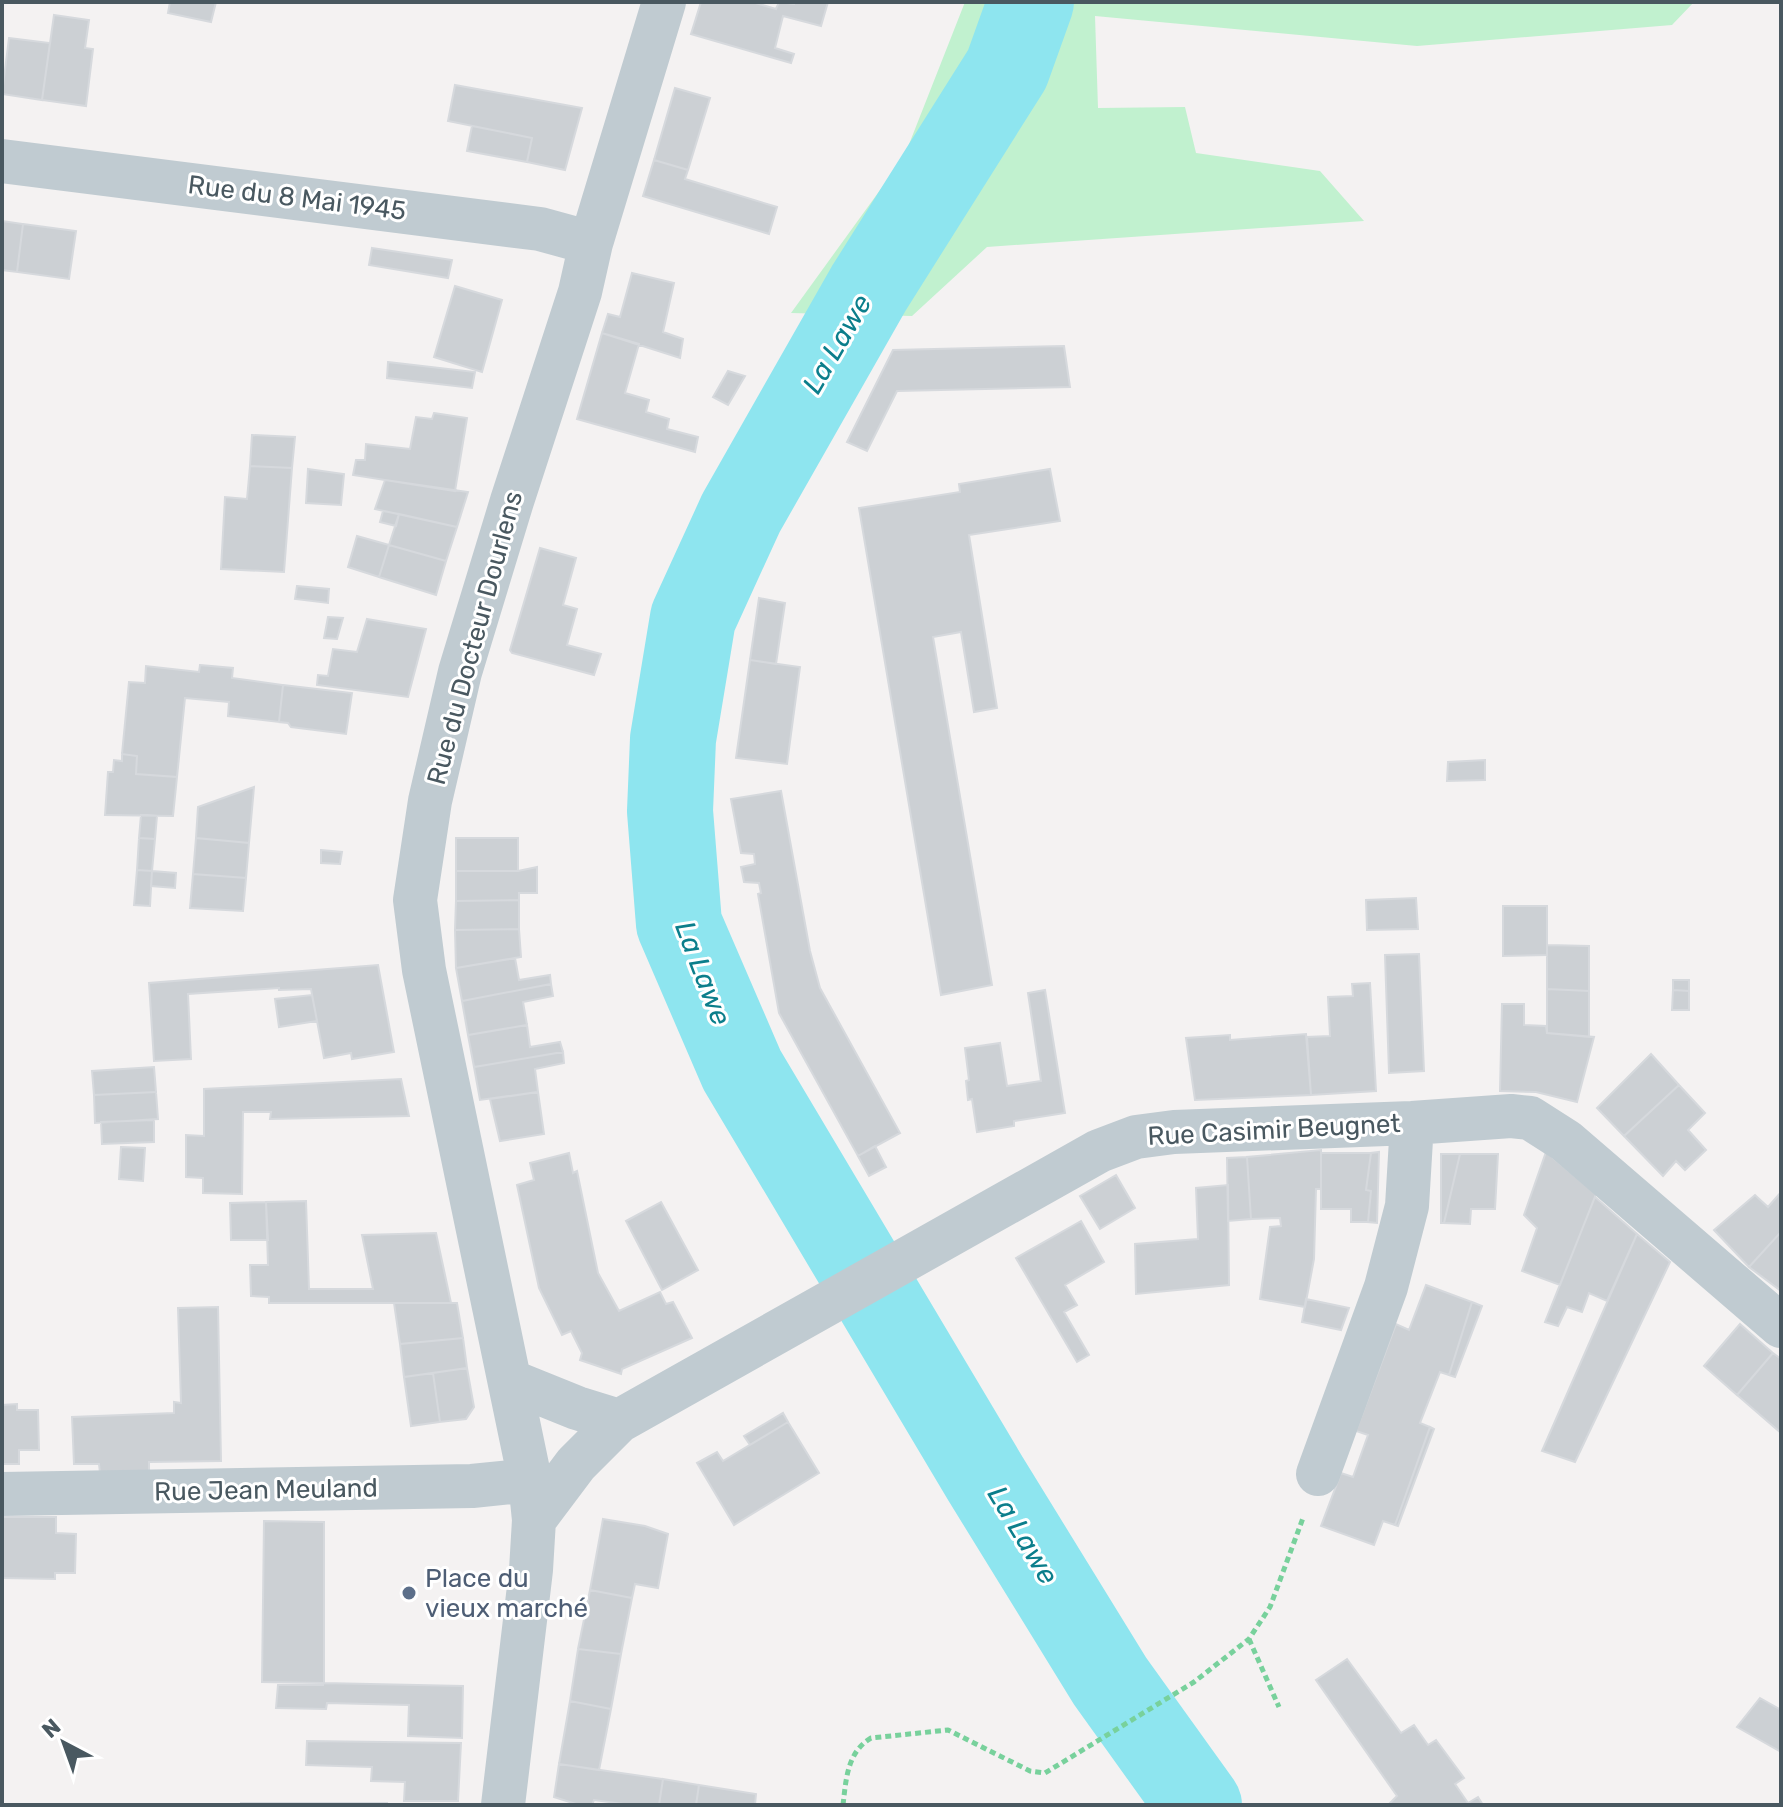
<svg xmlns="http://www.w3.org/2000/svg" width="1783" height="1807" viewBox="0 0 1783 1807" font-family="Rubik,sans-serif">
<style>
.green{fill:#c1f1cf}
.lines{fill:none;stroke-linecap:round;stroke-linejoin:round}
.river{stroke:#8ee5ef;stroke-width:86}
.building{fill:#ccd0d4;stroke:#d6d9dd;stroke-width:2}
.path{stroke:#78d19c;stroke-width:5;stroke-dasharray:6 4;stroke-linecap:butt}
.minor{stroke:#c0cbd1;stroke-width:44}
.service-dot{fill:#5c6f8a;stroke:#fff;stroke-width:3}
.labels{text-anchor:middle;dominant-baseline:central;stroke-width:6;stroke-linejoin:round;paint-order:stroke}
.street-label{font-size:26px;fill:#495860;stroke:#fff}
.service-label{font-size:26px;fill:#4e5e75;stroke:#fff;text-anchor:start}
.water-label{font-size:28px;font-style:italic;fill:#0b7e8b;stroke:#fff}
</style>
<rect width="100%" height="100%" fill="#f4f2f2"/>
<path class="green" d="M965,2h729l-22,23 -255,21 -322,-30 3,92 87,-1 11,46 124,18 44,50 -377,26 -75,69 -121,-3 113,-156z"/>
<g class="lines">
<path class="river" d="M1031,2l-24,67 -138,219 -128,225 -48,105 -20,121 -3,72 9,113 63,146 243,408 125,203 89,124"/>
</g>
<path class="building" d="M170,2h46l-5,20 -43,-9z
M701,2h51l24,7 3,-7 15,2 1,-2h33l-7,24 -38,-10 -8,32 19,6 -3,9 -100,-29z
M54,15l35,5 -4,28 8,1 -7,57 -44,-6z
M9,38l41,5 -8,57 -40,-6z
M455,85l127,23 -17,62 -38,-8 5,-24 -84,-17z
M675,88l35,10 -22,72 -34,-10z
M472,126l60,12 -5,24 -60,-11z
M654,160l34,10 -3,9 92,28 -8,27 -126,-38z
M2,221l21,3 -6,48 -15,-2z
M23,224l53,7 -7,48 -52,-7z
M372,248l80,12 -4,18 -79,-13z
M632,273l42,10 -11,49 20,7 -3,19 -78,-25 6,-19 12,3z
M455,286l47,14 -20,72 -48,-15z
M602,333l37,11 -14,49 24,7 -3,12 23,7 -2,10 31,8 -3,15 -118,-33z
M1064,346l6,41 -173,4 -30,60 -20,-9 46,-92z
M388,362l87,10 -3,16 -85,-10z
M728,371l17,5 -17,29 -15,-8z
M434,413l33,5 -12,73 -102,-16 3,-15h9l1,-16 44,5 6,-32 16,2z
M252,435l43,2 -3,31 -42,-2z
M250,466l42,2 -8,104 -63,-3 4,-72 22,2z
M308,469l36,5 -3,31 -35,-2z
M1050,469l10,52 -91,14 28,173 -23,4 -13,-80 -28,5 59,348 -51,10 -82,-487 101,-16 -1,-8z
M385,480l83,12 -11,35 -82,-18z
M383,511l16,3 -3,12 -16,-4z
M399,514l58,13 -11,34 -57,-16z
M357,536l32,9 -10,32 -31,-10z
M389,545l57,16 -10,34 -57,-18z
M540,548l36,10 -13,47 14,4 -10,36 34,9 -7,21 -82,-22 -2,-3z
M297,586l32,3 -1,14 -33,-4z
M759,598l26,5 -9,61 -26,-4z
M328,617l15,1 -6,21 -13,-1z
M367,619l59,10 -18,68 -91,-12 1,-10 10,1 5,-27 24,3z
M750,660l50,7 -13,97 -51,-6z
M200,665l33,3 -1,10 51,7 -4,37 -51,-6 1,-14 -44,-4 -8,79 -41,-3 1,-18 -15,-2 7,-72 16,1 1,-17 53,6z
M283,685l69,8 -6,41 -55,-7 -3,-4 -9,-1z
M122,754l15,2 -1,18 41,3 -4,39 -68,-1 3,-43h5l1,-12 8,1z
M1485,760v20l-38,1 1,-19z
M254,787l-5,56 -53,-5 2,-31z
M781,791l29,160 10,37 80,145 -42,23 -79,-143 -21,-119 3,-1 -2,-10 -15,-1 -3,-15 14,-3 -1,-10 -13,-1 -10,-54z
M141,815l16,1 -2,23 -16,-1z
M139,838l16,1 -3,32 -15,-1z
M196,838l53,5 -3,35 -53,-4z
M456,838h62v33h-62z
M321,850l21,2 -2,12 -19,-1z
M537,867v26h-18v7l-63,1v-30h62z
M137,870l15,1 -2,35 -16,-1z
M152,871l24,2 -1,15 -24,-2z
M193,874l53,4 -3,33 -53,-3z
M1416,898l2,31 -51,1 -1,-30z
M519,900v29l-64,1 1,-29z
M1503,906h44v49l-44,1z
M519,929l2,28 -65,11 -1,-38z
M1547,945l42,1v45l-42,-2z
M1419,954l5,117 -35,2 -4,-118z
M515,958l4,22 31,-5 1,9 -89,17 -6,-33z
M378,965l16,87 -42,7 -1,-6 -27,5 -13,-69 -32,1v-2l-91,6 3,65 -37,2 -5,-78z
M1673,980h16v11l-16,-1z
M1370,983l6,108 -65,4 -4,-58 23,-1 -2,-39 25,-1 -1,-12z
M551,984l2,12 -30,6 4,23 -59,10 -6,-34z
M1547,989l42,2v46l-42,-4z
M1045,990l20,123 -51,8v5l-37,6 -5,-33 -4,1 -2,-19 3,-1 -4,-32 35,-5 7,43 34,-5 -13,-88z
M1673,990l16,1v19h-17z
M312,995l5,26 -38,6 -4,-28z
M1502,1004h22v21l22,1 1,7 47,4 -17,65 -41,-10 -36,-1z
M527,1025l3,22 30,-5 3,10 -89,15 -6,-32z
M1306,1034l5,61 -116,5 -9,-62 44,-3v5z
M563,1052l1,11 -29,6 3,23 -58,8 -6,-33z
M1651,1054l28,31 -55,51 -27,-28z
M154,1067l2,25 -62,3 -2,-24z
M401,1079l8,37 -139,3 1,-7h-28l-1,82 -39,-1v-15l-17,-1v-42l18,1v-47z
M1679,1085l26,28 -17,17 18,20 -21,20 -9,-9 -13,15 -39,-40z
M156,1092l2,27 -63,4 -1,-28z
M538,1092l6,42 -44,7 -10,-42z
M154,1120v22l-52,2 -1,-22z
M875,1146l11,21 -17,9 -11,-20z
M121,1147l24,1 -2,33 -24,-2z
M1321,1150v39h-5l-2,70 -9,48 -45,-8 10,-72 11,-1 -1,-8 -29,1 -4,-62z
M1379,1152l-2,71 -9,-1 3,-31 -5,-1 5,-37z
M1546,1152l50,42 -36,91 -38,-14 15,-43 -13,-13z
M569,1153l4,20 4,-2 21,102 21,38 41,-19 6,12 7,-2 19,36 -70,31 -1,5 -41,-14 2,-7 -11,-22 -9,4 -23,-47 -22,-103 17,-5 -4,-17z
M1321,1153h50l-5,37 5,1 -3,31h-17v-13h-30z
M1441,1154h19l-16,69h-3z
M1460,1154h38l-3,55h-24l-1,15 -26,-1z
M1247,1157l4,62 -23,2 -1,-63z
M1116,1175l19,33 -35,21 -20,-33z
M1228,1185l1,100 -93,9 -1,-50 63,-5 -2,-51z
M1781,1192v40l-32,35 -35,-37 41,-35 13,12z
M1595,1197l42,37 -30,67 -18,-8 -7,19 -15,-5 -9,19 -13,-4z
M306,1201l3,88h64l-11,-54 74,-2 15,70h-182v-6l-18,-1 -1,-31h18l-2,-63z
M266,1202l2,38h-37l-1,-37z
M661,1202l37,68 -36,20 -36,-69z
M1081,1221l23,41 -39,23 12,20 -13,7 25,43 -12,7 -61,-104z
M1781,1232v59l-32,-24z
M1637,1234l33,28 -95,200 -33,-11z
M1426,1285l46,17 -23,73 -9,-3 -20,51 10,4 -35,98 -12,-4 -9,24 -53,-19 20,-53 12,4 15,-42 -12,-4 40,-107 13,6z
M1306,1299l43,9 -8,22 -39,-8z
M1472,1302l10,4 -27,71 -6,-2z
M394,1303h63l6,35 -63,6z
M218,1307l3,154 -72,1v10l-49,1 -1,-9h-25l-2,-47 102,-4v-11l7,1 -3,-95z
M1740,1324l33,29 -36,42 -33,-29z
M463,1338l4,30 -63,9 -4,-33z
M1773,1353l8,6v74l-44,-38z
M467,1368l7,39 -8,12 -26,3 -7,-49z
M433,1373l7,49 -29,4 -7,-49z
M17,1404v6h21l1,40h-20v14h-17v-59z
M783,1413l5,9 -38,23 -6,-9z
M788,1422l31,51 -85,52 -37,-62 20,-11 6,9z
M1430,1427l4,2 -36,97 -3,-1z
M2,1517h54v16l20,1 -1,39h-20v6l-53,-1z
M603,1519l42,7 23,8 -10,54 -23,-4 -3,14 -42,-8z
M264,1521l60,1v161l-62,-1z
M590,1590l42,8 -11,56 -43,-5z
M578,1649l43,5 -10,55 -41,-8z
M1347,1659l54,74 13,-8 14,20 8,-5 28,38 -9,6 13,19 10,-6 5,8h-95l9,-9 -81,-116z
M323,1683l140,3 -1,52 -54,-2 1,-31 -82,-2 -1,6 -50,-1 2,-23h45z
M1760,1698l21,12v42l-44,-25z
M570,1701l41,8 -12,61 -40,-6z
M307,1741l154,2 -3,58h-54l1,-19 -34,-1 1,-14 -66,-2z
M559,1764l104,15 -4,26h-28l-37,-5 -2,5h-13l-25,-8z
M663,1779l36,6 -3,20h-37z
M699,1785l57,9 -1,11h-59z
M241,1803h146v2h-146z"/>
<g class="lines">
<path class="path" d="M1249,1639l30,68
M843,1805c3,-25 4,-53 28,-67l77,-8 82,41 15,2 149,-91 55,-43 21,-32 33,-89"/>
<path class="minor" d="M2,161l538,68 51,14
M510,1381l67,27 42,13
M1318,1474l68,-187 21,-81 5,-83
M2,1494l470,-8 58,-6
M534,1520l42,-56 43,-43 480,-270 37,-14 38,-5 238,-9 99,-7 19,2 36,23 215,185
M503,1805l28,-235 3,-50 -4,-40 -106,-510 -9,-70 15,-99 30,-129 52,-171 68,-209 11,-49 73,-241"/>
</g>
<circle class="service-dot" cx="409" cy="1593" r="8"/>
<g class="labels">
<g class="street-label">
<text transform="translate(297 198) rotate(7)">Rue du 8 Mai 1945</text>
<text transform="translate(475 638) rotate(-75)">Rue du Docteur Dourlens</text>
<text transform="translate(1274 1130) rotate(-3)">Rue Casimir Beugnet</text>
<text transform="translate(266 1490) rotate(-1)">Rue Jean Meuland</text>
</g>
<g class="service-label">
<text x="425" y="1578">Place du<tspan x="425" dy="30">vieux marché</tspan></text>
</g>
<g class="water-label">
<text transform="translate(837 344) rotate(-60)">La Lawe</text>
<text transform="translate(703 973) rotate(69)">La Lawe</text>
<text transform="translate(1023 1535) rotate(59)">La Lawe</text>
</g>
</g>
<rect width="1783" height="1807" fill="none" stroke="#495860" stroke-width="8"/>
<g transform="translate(64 1743) rotate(319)" stroke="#ffffff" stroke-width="6" paint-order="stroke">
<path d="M0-6L14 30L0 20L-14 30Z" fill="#495860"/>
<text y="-12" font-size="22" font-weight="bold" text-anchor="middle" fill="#495860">N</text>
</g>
</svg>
